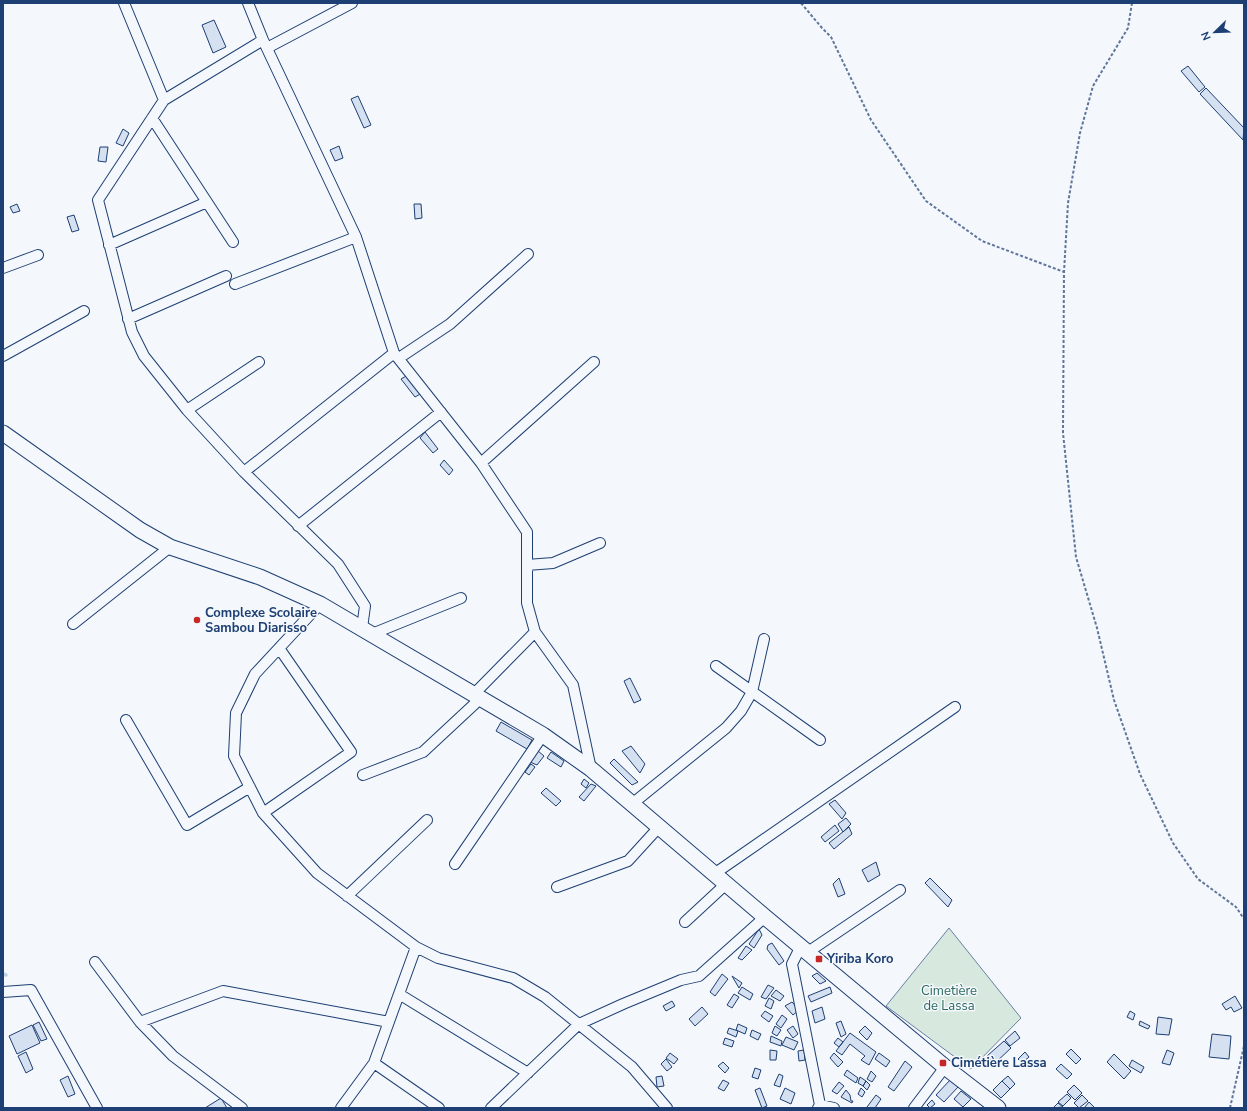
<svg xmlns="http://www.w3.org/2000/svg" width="1247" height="1111" viewBox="0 0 1247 1111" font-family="'Nunito Sans',sans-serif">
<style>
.green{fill:#d7e8df;stroke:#687fa3}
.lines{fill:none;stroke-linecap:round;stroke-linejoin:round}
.stream{stroke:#bed0e5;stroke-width:3.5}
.building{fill:#d5e0f0;stroke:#1d3f73}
.street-casing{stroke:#1d3f73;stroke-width:12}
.secondary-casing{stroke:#1d3f73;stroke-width:17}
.path{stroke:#5e769c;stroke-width:2;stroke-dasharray:3 2;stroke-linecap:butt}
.street{stroke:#f4f7fb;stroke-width:10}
.secondary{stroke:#f4f7fb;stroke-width:15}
.poi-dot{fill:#c62828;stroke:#f4f7fb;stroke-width:1.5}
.labels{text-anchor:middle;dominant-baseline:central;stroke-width:3;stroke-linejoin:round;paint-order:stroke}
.poi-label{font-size:13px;font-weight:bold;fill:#1d3f73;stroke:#f4f7fb;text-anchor:start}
.park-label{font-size:13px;fill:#2c6c60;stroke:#f4f7fb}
</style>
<rect width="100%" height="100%" fill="#f4f7fb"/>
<path class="green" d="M949,928l72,90 -50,51 -85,-63z"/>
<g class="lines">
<path class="stream" d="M3,974l3,1"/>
</g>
<path class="building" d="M214,20l12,27 -13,6 -11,-28z
M1188,66l17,21 -6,5 -18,-21z
M1206,88l38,40 -1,12 -43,-46z
M358,96l13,29 -7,3 -13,-29z
M123,129l6,4 -6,13 -7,-3z
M339,146l4,12 -8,3 -5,-11z
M100,147h8l-2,15 -8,-1z
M17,204l3,7 -7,2 -3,-6z
M414,204h7l1,14 -7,1z
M74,215l5,15 -7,2 -5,-15z
M408,375l14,18 -7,4 -14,-18z
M425,432l13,17 -5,4 -13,-15z
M444,460l9,10 -4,5 -9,-10z
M630,678l11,22 -7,3 -10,-22z
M501,722l31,18 -5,9 -31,-18z
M631,746l14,18 -5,9 -18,-22z
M538,751l6,5 -7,9 -7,-3z
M551,752l13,9 -3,6 -14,-9z
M614,759l24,23 -6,3 -22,-22z
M531,764l4,3 -6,8 -4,-3z
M584,779l5,4 -3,5 -5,-4z
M591,784l5,2 -12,15 -5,-4z
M546,788l15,13 -5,5 -15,-13z
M835,800l11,13 -4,6 -13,-15z
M846,818l5,6 -8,8 -5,-8z
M835,825l4,6 -14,11 -4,-5z
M849,827l3,7 -18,15 -5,-6z
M876,862l4,13 -12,7 -6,-12z
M839,878l6,16 -7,3 -5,-13z
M930,878l22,22 -4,7 -23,-24z
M759,929l3,6 -8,13 -5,-4z
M772,943l12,18 -5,4 -12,-16 1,-4z
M746,946l6,4 -10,10 -4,-2z
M817,973l9,8 -6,3 -8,-8z
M722,974l6,5 -13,17 -5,-4z
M732,976l10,7 -3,5z
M768,985l6,3 -8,11 -5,-2z
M742,987l11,7 -3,6 -12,-7z
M830,987l2,6 -21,9 -3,-6z
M776,990l8,6 -4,5 -9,-5z
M734,994l5,3 -7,11 -5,-3z
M1235,996l7,12 -8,4 -3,-5 -5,3 -4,-6z
M769,998l5,3 -3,8 -6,-3z
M672,1001l3,5 -9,5 -3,-5z
M792,1002l7,8 -6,5 -8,-9z
M702,1007l6,7 -13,12 -6,-7z
M822,1007l3,12 -10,4 -3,-12z
M765,1011l8,5 -4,6 -8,-6z
M1130,1011l5,3 -2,6 -6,-3z
M782,1015l5,4 -6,9 -5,-4z
M1158,1017l14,2 -3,16 -13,-1z
M841,1021l5,13 -5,3 -5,-14z
M1140,1021l10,5 -2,3 -9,-4z
M39,1022l8,17 -6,2 -8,-16z
M738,1024l9,4 -2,6 -9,-4z
M32,1025l8,18 -23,11 -8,-18z
M775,1026l6,4 -4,6 -5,-3z
M793,1026l5,8 -5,4 -6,-8z
M865,1026l7,7 -5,7 -8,-8z
M729,1028l9,3 -2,6 -9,-4z
M752,1030l9,4 -3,6 -8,-4z
M1015,1031l5,7 -10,8 -5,-6z
M850,1033l26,19 -7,13 -8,-5 4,-4 -15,-12 -8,11 -6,-4z
M1212,1034l19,2 -2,23 -20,-2z
M771,1036l11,5 -1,5 -11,-4z
M786,1037l12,5 -4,8 -12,-5z
M725,1038l9,3 -2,6 -9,-3z
M838,1038l5,4 -4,5 -5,-4z
M1004,1041l7,7 -17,16 -7,-8z
M1071,1049l10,10 -5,5 -10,-10z
M770,1050l7,1 -1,9h-6z
M804,1050l1,10 -6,1 -1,-10z
M1167,1050l7,3 -4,12 -8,-2z
M26,1052l7,17 -7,4 -8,-17z
M1025,1052l4,5 -7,6 -4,-4z
M670,1053l8,6 -4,5 -8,-6z
M834,1053l9,9 -5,5 -8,-9z
M879,1053l11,8 -4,6 -11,-8z
M1114,1054l17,17 -7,8 -17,-17z
M666,1059l6,8 -5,4 -6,-7z
M1132,1060l12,7 -3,6 -12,-7z
M905,1061l7,6 -18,24 -6,-4z
M723,1062l6,6 -4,5 -7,-7z
M1061,1064l11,10 -5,5 -11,-10z
M755,1068l6,2 -3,9 -6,-2z
M847,1070l11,8 -2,5 -12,-8z
M871,1071l5,5 -4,6 -5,-3z
M779,1074l4,2 -3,11 -6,-2z
M68,1076l7,18 -7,3 -8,-17z
M662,1076l2,10 -7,1 -1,-10z
M1008,1076l7,8 -5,5 -8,-8z
M860,1077l6,4 -3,5 -5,-3z
M951,1079l7,8 -14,15 -8,-7z
M723,1080l6,3 -5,8 -6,-3z
M866,1081l4,4 -3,5 -4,-4z
M1002,1081l8,8 -9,9 -8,-8z
M839,1082l5,4 -7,8 -5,-3z
M1074,1085l8,8 -7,7 -8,-8z
M760,1088l7,18 -5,2 -7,-18z
M785,1088l10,5 -4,11 -11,-5z
M861,1088l4,4 -3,5 -4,-3z
M846,1090l4,5 1,6h2l-1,2 -11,-6z
M961,1091l10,8 -8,8 -9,-8z
M1067,1094l4,4 -8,8 -5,-4z
M876,1095l5,4 -6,9h-7l-1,-1z
M1082,1095l6,6 -9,7 -5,-5z
M221,1098l6,10h-22z
M932,1100l3,4 -5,4 -3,-3z
M1089,1102l6,6h-11z
M1058,1103l5,4 -10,1z"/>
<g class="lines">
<g class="street-casing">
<path id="street" d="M124,3l40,97
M248,3l15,37 93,197 38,116 87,110 46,69v71l8,29 38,53 18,84
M263,40l-99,60 -66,100 34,132 12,24 43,54 57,62 94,92 27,42 -3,22
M267,48l85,-45
M152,118l81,124
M109,245l98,-43
M3,268l35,-13
M235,284l121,-47
M128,319l98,-43
M3,356l81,-45
M399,358l51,-34 78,-70
M187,410l72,-48
M481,463l113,-101
M244,472l150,-119
M298,526l143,-114
M527,565l26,-2 47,-20
M320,604l-65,70 -19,39 -2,43 29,57 54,60 99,74 -42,116 -33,45
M73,624l97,-77
M372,634l89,-36
M716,666l104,74
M474,694l61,-62
M126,720l61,105 63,-38
M363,775l60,-23 58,-54
M632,804l94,-76 15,-17 11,-19 12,-53
M263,813l88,-61 -72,-104
M455,864l88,-129
M714,874l241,-167
M557,887l71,-26 31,-34
M347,896l80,-76
M685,922l41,-38
M801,946l-9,18 28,141 -2,3
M416,947l22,11 75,20 32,19 87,70 35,41
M808,952l92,-62
M95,962l45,60 33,34 69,52
M3,992l28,-2 66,118
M399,994l129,79
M140,1022l83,-31 166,31
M374,1063l65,45
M820,1105l14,3
M491,1108l88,-84 44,-20 58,-24 18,-4 66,-59
M914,1108l31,-41"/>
</g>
<g class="secondary-casing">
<path id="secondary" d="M3,433l137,97 30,17 90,30 60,27 223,131 48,34 174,148 180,150 53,41"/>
</g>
<path class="path" d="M801,3l21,25 9,9 40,83 55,81 56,40 82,31
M1132,3l-4,25 -35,58 -13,47 -12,70 -4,69 -1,161 13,124 21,71 17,72 26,74 33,69 25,36 38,28 8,12
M1230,1108l14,-62"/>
<use href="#street" class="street"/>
<use href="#secondary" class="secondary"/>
</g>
<g class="poi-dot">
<circle cx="197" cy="620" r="4"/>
<rect x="815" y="955" width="8" height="8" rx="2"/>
<rect x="939" y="1059" width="8" height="8" rx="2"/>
</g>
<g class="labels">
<g class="poi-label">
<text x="205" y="613">Complexe Scolaire<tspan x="205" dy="15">Sambou Diarisso</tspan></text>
<text x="827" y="959">Yiriba Koro</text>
<text x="951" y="1063">Cimétière Lassa</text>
</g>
<g class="park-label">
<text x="949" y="991">Cimetière<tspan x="949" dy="15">de Lassa</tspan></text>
</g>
</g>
<rect width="1247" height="1111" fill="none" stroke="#1d3f73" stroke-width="8"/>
<g transform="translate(1215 32) rotate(247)" stroke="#f4f7fb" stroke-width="3" paint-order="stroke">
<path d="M0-3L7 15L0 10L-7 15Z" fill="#1d3f73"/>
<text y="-6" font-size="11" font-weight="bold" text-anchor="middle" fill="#1d3f73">N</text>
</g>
</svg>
